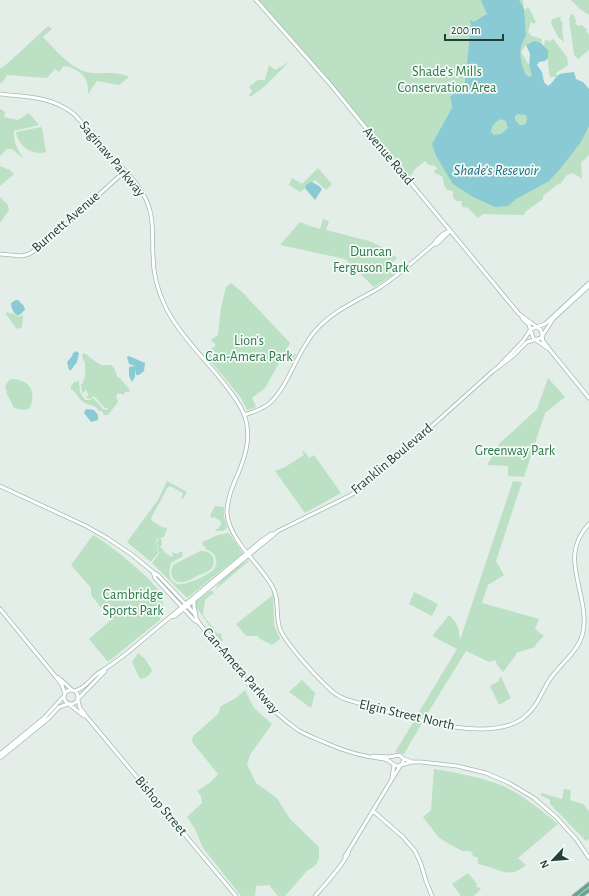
<svg xmlns="http://www.w3.org/2000/svg" width="589" height="896" viewBox="0 0 589 896" font-family="'Alegreya Sans',sans-serif">
<style>
.green{fill:#bbe0c4}
.water{fill:#89cad5;fill-rule:evenodd}
.lines{fill:none;stroke-linecap:round;stroke-linejoin:round}
.secondary-casing{stroke:#a1bab1;stroke-width:4.5}
.primary-casing{stroke:#c1cac7;stroke-width:5}
.secondary{stroke:#fff;stroke-width:3}
.primary{stroke:#66a594;stroke-width:3.5}
.labels{text-anchor:middle;dominant-baseline:central;stroke-width:3.5;stroke-linejoin:round;paint-order:stroke}
.park-label{font-size:14px;fill:#2a7947;stroke:#f4faf7}
.street-label{font-size:14px;fill:#224037;stroke:#f4faf7}
.water-label{font-size:15px;font-style:italic;fill:#18707f;stroke:#f4faf7}
</style>
<rect width="100%" height="100%" fill="#e3eee9"/>
<path class="green" d="M258,0h265l1,10 4,-3 1,1 7,14 -3,2 -2,-3 -3,11 4,4 10,3 -1,4 -7,-2 -8,4 -5,7 21,35 47,2v66l-8,8 1,16 -9,-6 -6,2 -7,9h-2l-15,12v3l-18,13 -1,3 -41,-1 -5,4 -11,-11 -3,1 -3,-4 1,-3h-6l-3,-3v-7l-6,-1 -3,-5 -1,-8 -8,-4 -1,-2 3,-2 -2,-3 -6,-1 -4,-4 -11,9 -2,4 -4,3 -1,-4 -22,-27 -6,-4 -74,-90z
M571,0h18v15l-9,-6z
M572,14l2,1 2,6 -1,3 4,2 2,-1 6,4 -1,2 3,4v15l-11,9 -4,-4 -5,-37z
M559,17h3l-2,2 3,5 -1,4 2,14 -6,-5 -7,-14 1,-4z
M48,26l4,3 -9,8c14,14 29,34 49,36 15,1 23,-2 37,4l-10,8 -22,-4 -9,13c0,-4 0,-8 -1,-11 -2,-10 -14,-16 -23,-17l-5,6 -4,-3 -8,9 -40,-3 -5,8h-2v-14l9,-7z
M553,39l14,18 1,8 -12,8 1,3 -2,1h-5l-2,-12v-15l-4,-4 1,-6 5,1z
M289,62l-25,25 -14,10 -1,-2 3,-4 -3,-4 9,-7h7l4,-15 6,5z
M0,109l5,3 -1,5 14,3 11,-7 10,12 -25,6c-1,11 4,19 10,28l-12,-10h-5l-7,7z
M41,127l1,1 4,24c-14,4 -28,-6 -30,-20z
M0,166l10,4 4,4 -14,12z
M318,168l14,16 -6,6 -11,-10 -15,12 -11,-7 3,-7 10,6z
M0,197l8,8 1,5 -9,13z
M323,219l6,2 -3,9 43,11 13,6 15,11 -11,10 7,7 -19,12 -29,-28 -65,-14 20,-23 10,4 10,3z
M231,283l12,10 47,50 -4,7 10,4 -3,7 -10,-5 -18,32 -13,10 4,9 -9,3 -6,-12 -36,-44 11,-9 -5,-5 7,-5 3,-27 5,-21z
M8,312l2,2 3,-1 5,4 5,-2 -1,12 -3,2 -3,-1 -10,-14v-1z
M83,353l5,2 1,2 12,8h10l3,3 4,10 1,-1 11,13 -1,2h-4l-1,2c-4,1 -5,-3 -8,2l2,6 -10,13h-4l-2,-4h-3c-4,-7 -12,-5 -17,-10 -5,-4 -5,-8 -11,-12v-3l3,-4 5,-1 1,11 5,8h5l3,-2 10,11 3,1 4,-1 -5,-1 -11,-12 -4,3 -5,-2 3,-1v-2l-2,-4 -3,3 -1,-1 -1,-8 2,-1 3,-11 -1,1v-10l-3,-6z
M548,378l17,19 -20,16 -21,64 -16,-1v-10l-21,-1 13,-22 37,-34z
M13,379c18,1 24,15 16,30l-6,1 -9,-2 -7,-14 -2,-8 4,-6z
M304,451l5,7 5,-3 27,38 -36,20 -30,-42 10,-4 19,-12 -2,-3z
M167,481l20,11 -4,7 -2,-1 2,-5 -13,-7 -2,1 -17,31 1,3 12,7 1,-1 2,1 -3,9 -5,1 -3,2 2,13 -7,9 -24,-20 31,-42z
M513,481l9,1 -26,79 8,14 -16,10 -6,18 57,16 -4,10 9,7 -8,8 -1,3 -19,6v2l-13,17 -5,-6 -3,-6 -6,2 -23,-11 -42,68 -8,-2 41,-68 -23,-12 -1,-2 16,-20c9,8 10,15 11,25z
M215,506l9,1v9l3,12 -4,3h-8l1,-2h2l4,-6 -2,-1v-2l-5,-2 1,-1 -4,1 -2,-2z
M229,533l14,20 -56,45 -35,-35 7,-9 -2,-11 1,-4 3,-1 1,7 -2,1 1,2h2l-1,1 1,2 2,-1 -1,2 2,2 2,-2 -1,2 2,2 2,-2 -1,2 2,1 1,-2 -2,-3 7,2 1,-2h3l1,4 -12,7c-2,9 -4,16 6,21 8,2 29,-8 35,-13 9,-8 3,-20 -7,-22l1,-3 -2,1 -2,-5 16,-7z
M93,535c14,7 64,47 69,61 2,6 -1,18 -2,24l-52,42 -19,-23 22,-19 -20,-25v-7l-20,-23z
M200,551c11,-1 17,7 12,17 -4,4 -10,6 -15,8 -9,5 -23,13 -26,-4l2,-7z
M249,560l-1,2 -32,27c1,-7 25,-26 33,-29z
M210,591h3v2l2,2 -3,-1 -7,6 -2,15 14,18 5,1 -1,2 2,4 -2,2 -25,-35 -1,-5z
M414,592l24,12 -6,12 -23,-12z
M273,595l1,30 6,14 -8,6 -10,-5 -5,-4h-11l-10,-12z
M138,653l7,6 7,11c-2,5 -6,8 -12,9l-8,-17z
M501,677l10,21 -12,7 -9,-19 9,-5v-3z
M302,680l13,13 -4,15 -22,-16z
M245,690l9,18 18,16 -22,31 -3,9 9,19 21,15 13,21 29,28v12l-3,6 -9,6 -22,25h-7l-9,-11 -13,1 -1,10h-14l-38,-48 -8,-19 -8,-12 15,-14 -1,-7 -4,-5c9,-6 14,-8 21,-17l-26,-32 1,-6 25,-22 3,-8 15,-8z
M414,721l8,2 -18,31 -9,-2z
M434,769c23,4 47,8 69,17 20,9 38,24 55,38l-40,34 8,7c-18,16 -29,2 -48,-1v-6l-5,-2 -2,-5h-9l-23,-13 -16,-21 8,-7z
M564,789l7,1 -1,10 13,4 6,7v28l-3,2 -36,-37v-4l-10,-5 2,-2 20,6z
M468,873l9,11 -1,2 2,2 1,-1 2,2 -7,7h-13l-9,-12z"/>
<path class="water" d="M481,0h38l5,9 2,27c-9,12 -6,26 0,39l3,2 3,-2 -3,-10 1,-11 -4,-9 8,-4 7,2 7,7v8l-3,3 -6,1 -2,3 5,7 2,10 4,4c5,-3 6,-7 9,-10 4,-4 12,-3 17,-4l2,7 7,3 6,7v37l-8,16 -21,27 -11,12 -33,18 -8,7 -13,1 -22,-10 -20,-13 -17,-28 -4,-12 20,-36v-4l-2,-7 15,-15 6,-57 -1,-4 1,-1 2,2c4,-1 9,-6 14,-8zM518,114l8,1 1,4 -2,6h-5l-5,-5v-4zM501,119l5,2 2,7 -7,6 -7,1 -3,-3c0,-6 5,-11 10,-13z
M312,182l7,4 3,3 -7,11 -10,-12 2,-4z
M16,300h2l6,6 1,4 -7,6c-4,-3 -7,-7 -7,-13z
M76,351l3,2 -2,9 -6,8h-2l-2,-8 6,-7 -1,-1z
M129,356l16,7 -1,8 -5,4h-3l-1,-6v8l-3,5 -3,-6v-9l5,-1 1,1v-1l-6,-2 -2,-7z
M86,409l8,1 4,5v5l-7,2 -7,-9z"/>
<g class="lines">
<g class="secondary-casing">
<path id="secondary" d="M256,0l74,84 66,81 123,149 22,16 2,11 7,9
M0,94c27,3 51,2 74,20 14,15 28,31 41,46 14,15 30,30 35,51 4,14 2,30 3,44 0,19 5,37 13,53 14,27 38,50 57,74 8,10 16,20 21,32 9,24 0,47 -10,69 -4,10 -7,19 -7,30 2,27 32,50 45,73 8,13 3,29 8,43 6,15 40,52 53,63 3,3 8,5 12,7 42,12 138,47 177,20 17,-12 19,-29 31,-44 16,-20 33,-29 31,-59 -2,-33 -23,-63 5,-92
M434,244c3,-5 10,-12 16,-13
M0,254l22,2 7,-2 5,-3 26,-21 65,-59
M522,318l7,7 4,13 17,12 39,48
M498,367l25,-26 8,-12 14,-5 44,-41
M244,415c9,-3 20,-6 27,-13 19,-19 26,-51 45,-72 18,-20 41,-29 63,-42 20,-13 37,-29 55,-44h3l13,-13
M0,486l86,40 21,12 24,16 22,18 5,3 36,38 5,10c30,37 59,79 99,107 8,5 19,9 28,13 18,8 38,14 58,16 8,1 11,11 18,5l2,-5
M153,572l2,6 39,42 5,3
M194,601v6l2,8
M0,609l56,68 6,8 3,9
M171,617l4,-1 103,-85 71,-35 15,-9 129,-116 20,-15 14,-14 14,-4 12,-19 36,-33
M56,677l3,1 13,12
M64 697a7 7 0 1 1 14 0a7 7 0 1 1-14 0Z
M75,691c13,-4 15,-13 25,-19 10,-6 18,-12 27,-19l134,-112 10,-7h3
M79,698l26,-27
M78,700l2,8 6,8 150,180
M70,705l14,11h2
M0,754l44,-36 20,-22
M371,757l2,-1 16,1 10,-2 5,4 8,3
M0,758l49,-40 10,-11 9,-3
M401,765l11,-3h9l36,4 29,7 23,10 25,15 22,19 20,22 13,19
M392,777l2,-12
M373,811l30,26 12,14 6,13 5,17 6,15
M345,858v-2l4,-6 51,-84
M315,896c8,-9 33,-36 34,-46"/>
</g>
<g class="primary-casing">
<path id="primary" d="M574,896l15,-12
M581,896l8,-6"/>
</g>
<use href="#secondary" class="secondary"/>
<use href="#primary" class="primary"/>
</g>
<g class="labels">
<g class="park-label">
<text x="447" y="72">Shade’s Mills<tspan x="447" dy="16">Conservation Area</tspan></text>
<text x="371" y="252">Duncan<tspan x="371" dy="16">Ferguson Park</tspan></text>
<text x="249" y="341">Lion's<tspan x="249" dy="16">Can-Amera Park</tspan></text>
<text x="515" y="451">Greenway Park</text>
<text x="133" y="595">Cambridge<tspan x="133" dy="16">Sports Park</tspan></text>
</g>
<g class="street-label">
<text transform="translate(388 156) rotate(50)">Avenue Road</text>
<text transform="translate(112 159) rotate(50)">Saginaw Parkway</text>
<text transform="translate(66 222) rotate(-41)">Burnett Avenue</text>
<text transform="translate(392 459) rotate(-40)">Franklin Boulevard</text>
<text transform="translate(241 671) rotate(49)">Can-Amera Parkway</text>
<text transform="translate(407 715) rotate(13)">Elgin Street North</text>
<text transform="translate(161 806) rotate(50)">Bishop Street</text>
</g>
<g class="water-label">
<text x="496" y="170">Shade’s Resevoir</text>
</g>
</g>
<g transform="translate(553 860) rotate(244)" stroke="#f4faf7" stroke-width="3" paint-order="stroke">
<path d="M0-3L7 15L0 10L-7 15Z" fill="#224037"/>
<text y="-6" font-size="11" font-weight="bold" text-anchor="middle" fill="#224037">N</text>
</g>
<path d="M445 34v6h58v-6" fill="none" stroke="#224037" stroke-width="2"/>
<text x="451" y="34" font-size="12" fill="#224037" stroke="#f4faf7" stroke-width="3" paint-order="stroke">200 m</text>
</svg>
